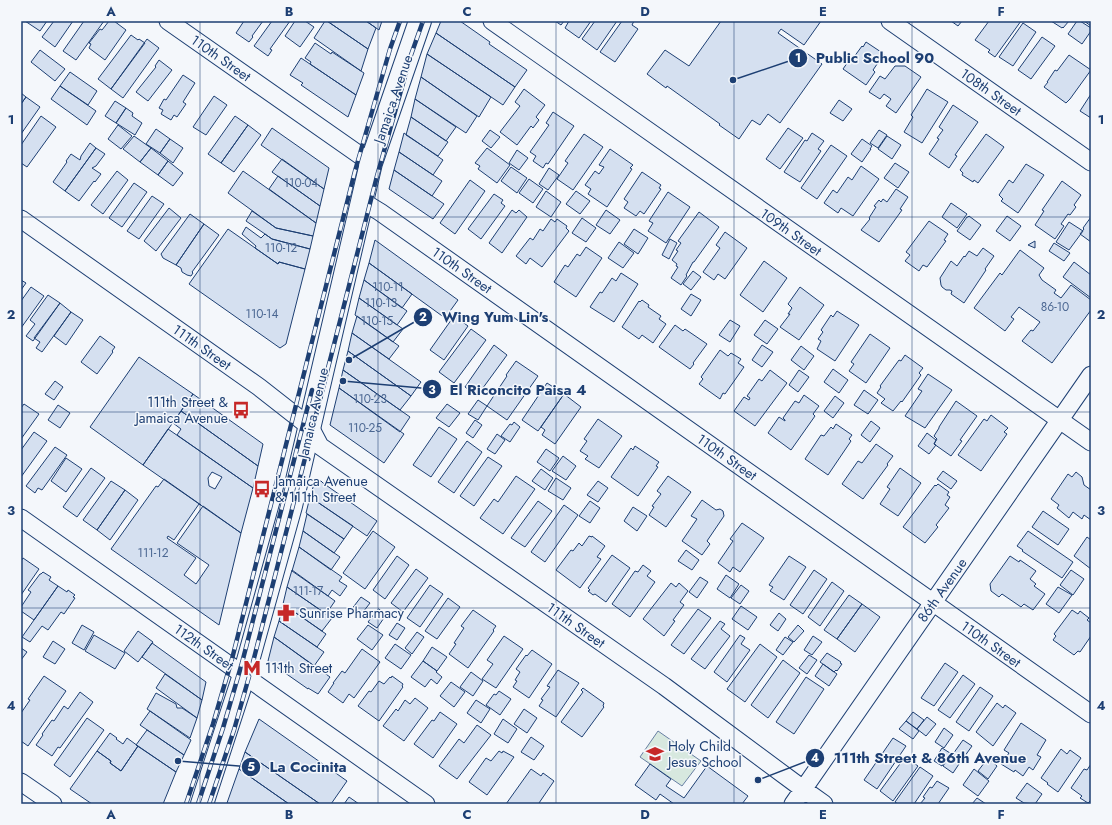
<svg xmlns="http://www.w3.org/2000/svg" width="1112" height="825" viewBox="0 0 1112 825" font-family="Jost,sans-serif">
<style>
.green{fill:#d7e8df;stroke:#687fa3}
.building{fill:#d5e0f0;stroke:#1d3f73;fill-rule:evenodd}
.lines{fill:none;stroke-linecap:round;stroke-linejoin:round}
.street-casing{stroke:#1d3f73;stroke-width:19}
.secondary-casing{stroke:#1d3f73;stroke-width:24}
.street{stroke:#f4f7fb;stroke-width:17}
.secondary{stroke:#f4f7fb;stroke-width:22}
.rail-casing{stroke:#1d3f73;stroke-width:4.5}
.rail{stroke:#f4f7fb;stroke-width:3;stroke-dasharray:9;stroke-linecap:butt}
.grid{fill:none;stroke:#1d3f73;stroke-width:1;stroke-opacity:0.55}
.labels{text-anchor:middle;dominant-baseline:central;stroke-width:3;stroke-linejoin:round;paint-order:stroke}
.number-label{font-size:12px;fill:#4b6792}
.street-label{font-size:14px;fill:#1d3f73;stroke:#f4f7fb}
.poi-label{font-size:14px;fill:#1d3f73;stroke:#f4f7fb;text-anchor:start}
.leader{fill:none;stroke:#1d3f73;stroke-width:1.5}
.callout-dot{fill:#1d3f73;stroke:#f4f7fb;stroke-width:1.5}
.mark-label{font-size:12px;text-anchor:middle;font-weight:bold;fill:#fff}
.callout-label{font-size:15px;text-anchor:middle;font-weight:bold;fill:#1d3f73;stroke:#f4f7fb;stroke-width:3;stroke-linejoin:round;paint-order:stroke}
.neatline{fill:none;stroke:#1d3f73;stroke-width:1.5}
.grid-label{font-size:13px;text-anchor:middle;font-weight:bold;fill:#1d3f73}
</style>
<rect width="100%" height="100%" fill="#f4f7fb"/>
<path class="green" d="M658,731l43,30 -19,25 -42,-29z"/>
<path class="building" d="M25,21h22l-7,10z
M54,21h19l-18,26 -13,-10z
M84,21h20l-28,39 -13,-9z
M109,21h5l12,9 -21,30 -16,-12 2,-4 -2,-1 11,-14 2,1z
M244,21h19l-11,15 1,1 -4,5 -13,-9z
M272,21h18l-20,28 2,1 -4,6 -14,-10z
M295,21h10l9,6 -14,20 -15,-11z
M325,21h2l41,28 -7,22 -47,-33z
M327,21h39l10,7 -8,21z
M366,21h16l-3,9z
M441,21h19l30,21 -1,2 38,26 -12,17 -79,-54z
M555,21h9l-3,4z
M569,21h22l-12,17 -14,-10z
M595,21h22l-20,29 -15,-11z
M622,21h12l-2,4 6,4 -23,33 -15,-10z
M721,21h100l-17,24 -23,-16 -3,4 44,31 -42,59 -12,-9 -8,11 -8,-5 -13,19 -20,-14 1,-1 -53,-38 -1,2 -19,-14 18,-24 24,16z
M951,21h11l-4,5z
M989,21h32l-26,36 -7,-5 2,-2 -15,-10z
M1051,21h18l-6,7v-1l-1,1z
M1077,21h3l11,7v3l-9,13 -14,-10z
M1084,21h7v5z
M1023,23l13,9 -23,34 -14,-9z
M436,33l79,54 -12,18 -76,-51z
M131,35l7,5 1,-1 6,4 -34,46 -13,-10z
M1042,37l13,9 -24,33 -13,-9z
M147,39l12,9 -36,50 -12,-9z
M866,42l18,12 -11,16 2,2 -9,13 -23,-16 9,-13 2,1 8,-11 1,1z
M315,43l16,11 1,-2 32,21 -8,22 -46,-31 1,-2 -6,-4z
M40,50l25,19 -10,12 -24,-19z
M427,54l64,43 -12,20 -58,-40z
M1069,55l22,15 -21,29 -4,4 -22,-16 4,-5h-1l8,-12 2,1z
M301,58l55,37 -8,22 -47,-32 2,-2 -13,-8z
M159,60l13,10 -24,31 -12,-9 20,-25 -1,-1z
M895,66h10l16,11 -25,36 -10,-7 5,-7 -7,-5 -4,5 -11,-7 11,-16 5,3z
M70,72l27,19 -9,14 -28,-19z
M183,75l12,8 -12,19 3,2 -9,13 -3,-2 -3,5 -10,-6 2,-4 -4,-2 5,-9 2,1z
M421,77l56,39 -11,17 -51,-34z
M60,86l36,25 -9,14 -36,-26z
M524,89l21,16 -9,12 3,3 -6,8 -2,-2 -14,19 -17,-13 20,-26 -5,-4z
M927,89l21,13 -26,41 -18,-11 9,-15 -2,-2z
M21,93l5,4 -5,7z
M1091,94v24l-11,-7z
M214,96l13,9 -21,30 -13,-8z
M26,97l14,10 -19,27v-30z
M415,99l41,28 -10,14 -35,-24z
M839,100l13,9 -9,12 -13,-8z
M115,101l11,7 -10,15 -11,-7z
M953,105l25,17 -23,33 2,1 -8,12 -20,-14 10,-15 -2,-1 6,-8 -4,-3z
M126,108l7,5 -1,3 10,7 -7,12 -19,-12z
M553,112l21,14 -26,38 -2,-1 -3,5 -10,-7 3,-5 -6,-4 19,-27 -3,-2z
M41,116l15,11 -29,40 -6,-4v-18z
M235,116l13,9 -27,38 -13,-9z
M411,117l37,25 -10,14 -32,-21z
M118,125l14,11 -11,13 -13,-10z
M248,125l13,10 -27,37 -13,-9z
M272,128l57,40 -5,21 -63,-44z
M788,128l15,10 -23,31 -14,-10z
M156,129l14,10 -10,14 -14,-9z
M490,130l10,7 -9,11 -9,-7z
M879,130l8,5 -9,13 -8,-5z
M404,133l39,27 -10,15 -34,-23z
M812,133l12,8 -6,8 3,2 -21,31 -16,-10 21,-32 2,1z
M584,134l19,13 -30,43 -16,-11 11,-16 -3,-2z
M986,134l18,13 -26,36 -4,-3 -1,2 -11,-7 1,-2 -3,-3z
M134,136l17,12 -11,14 -17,-13z
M887,136l14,9 -9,14 -14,-10z
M170,139l13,9 -10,15 -13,-10z
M862,139l10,7 -2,3h1l-9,13 -11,-8z
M90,143l6,5 -31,43 -12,-9 14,-20 -1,-1 5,-7 9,6 1,-4z
M831,145l16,11 -30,43 -16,-11z
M96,148l9,6 -9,12 -4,2 9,6 -6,8 -1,-1 -15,20 -14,-10z
M151,148l17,13 -10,14 -18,-13z
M487,148l23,17 -13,18 -19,-14 2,-3 -5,-3z
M610,149l23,16 -3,3 2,1 -25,38 -19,-13 3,-5 -6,-4 10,-14 4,3 5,-7 -5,-2z
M517,150l11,8 -9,12 -10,-7z
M399,152l43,29 -10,15 -38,-26z
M282,159l42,30 -4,17 -48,-34z
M168,161l15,12 -10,13 -15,-11z
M895,163l14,9 -11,16 -14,-10z
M1026,164l18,11 -26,38 -17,-12 2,-2 -4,-4 10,-15 4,3z
M861,166l18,13 -26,37 -12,-8 -3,5 -14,-10 9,-13 4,3 11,-16 4,3z
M511,167l16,11 -10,15 -16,-12z
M549,168l10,7 -11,15 -9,-6z
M394,170l50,34 -11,15 -44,-30z
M117,171l11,9 -25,34 -12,-9z
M243,171l73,52 -3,13 -37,-8 -48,-35z
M642,172l19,13 -2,3 2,1 -17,25 -4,-3 -4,5 -12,-8 4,-6 -4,-3z
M278,176l42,30 -4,17 -47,-34z
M529,179l14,10 -10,14 -14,-10z
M470,180l15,11 -30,43 -15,-11z
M1062,181l19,14 -7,10 2,2 -6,8 -2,-1 -7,10 3,2 -9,13 -20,-14 9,-14 -2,-1z
M134,183l13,9 -25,35 -13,-9z
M896,189l12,8 -8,12 2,1 -23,32 -18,-12 9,-11 -1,-1 7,-11 -2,-1 5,-6 2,2 2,-3 4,3z
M546,191l15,11 -10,15 -15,-10z
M576,191l14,10 -10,13 -14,-10z
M668,192l22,15 -24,36 -18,-12 5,-8 -4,-2z
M494,194l9,6 -2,3 4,3 -24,33 -13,-10z
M152,196l12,8 -25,35 -12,-8z
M951,203l16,11 -10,14 -15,-11z
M169,208l12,10 -25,33 -12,-10z
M512,210l4,3 3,-3 8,7 -25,36 -13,-10z
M606,210l14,10 -10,14 -14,-9z
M252,211l24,17 37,8 -3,13 -38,-10 -7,-5 -19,-13z
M699,212l20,15 -25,35h-1l-7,13 1,1 -6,9 -10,-7 7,-11 -2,-1 1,-2 -5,-4 6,-9 -2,-1 5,-7 -3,-2z
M190,214l14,10 -28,41 -13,-7 -2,-4z
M969,216l12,9 -11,15 -13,-9 10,-14h1z
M1007,216l14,10 -11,15 -14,-10z
M1091,217v25l-11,-8 4,-5 -1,-1z
M582,218l14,10 -10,14 -14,-9z
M551,219l4,3 2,-3 10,7 -1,2 3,3 -27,36 -12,-9 -4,6 -10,-8 14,-18 3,2 7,-11 3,2z
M929,221l19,13 -4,6 2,1 -19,26 -4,-2 -4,6 -14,-10 5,-6 -4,-3z
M1069,222l14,9 -14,19 -13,-8z
M204,224l15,11 -27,37 1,1 -2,3 -4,-1 -5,-3 -1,-4 -5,-3z
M246,227l15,11 4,-4 7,5 38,10 -5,20 -26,-7 -1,2 -23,-16 1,-2 -14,-12z
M228,229l50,35 1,-2 26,7 -19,75 -6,4 -91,-64z
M634,229l14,9 -10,16 -14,-10z
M725,232l22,16 -22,31 -7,-5 -4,6 -11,-8 17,-24 -4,-3z
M670,239l7,4 -8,16 -7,-4z
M375,240l83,60 -13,18 -76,-55z
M1035,241v7l-7,-3z
M619,242l15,11 -11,15 -15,-10z
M1054,243l16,10 -6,8 -15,-10z
M586,247l16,11 -26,39 -22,-15 11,-17 3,2 9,-13 3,2z
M983,248l11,8 -9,13 1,1 -22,33 -13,-9 1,-3 -2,-1h-4l-4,-3 -1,-2 -1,-7 11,-17 6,5 7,-10 1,1 4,-6 8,5z
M1020,250l24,18 -5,7 3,5 14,10 -2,3 7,5 10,-13 20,15v10l-39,53 -30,-22 9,-11 2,1 7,-9 -21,-15 -8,10 3,2 -9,12 -31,-23 26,-35 2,2z
M764,261l23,17 -24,34 -23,-17z
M1074,262l17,13v23l-28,-21z
M369,263l43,31 -10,14 -38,-28z
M693,271l8,6 -10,13 -8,-6z
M621,273l17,11 -24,38 -24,-15 10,-15 2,1 10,-15 4,3z
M21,280l5,3 -5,7z
M364,280l43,31 -10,14 -38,-27z
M31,287l13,9 -23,32v-27z
M800,287l24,18 -25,35 -19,-13 10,-13h-2l4,-6 -4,-4z
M691,294l10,6 -10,16 -10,-7z
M48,295l12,8 -27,38 -7,-5 9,-12 -5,-4z
M359,298l44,31 -10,13 -38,-27z
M642,300l7,5 -1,2 13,9 -2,3 7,5 -13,19 -11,-8 -3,4 -17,-12 17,-26 1,1z
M60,303l11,9 -29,40 -6,-4 4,-6 -6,-4z
M837,311l22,14 -24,36 -18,-12 4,-8 -3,-2 5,-7 -2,-2 10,-15 2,2z
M71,312l12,8 -17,25 -12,-9z
M357,316l42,30 -10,13 -37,-26z
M454,316l14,10 -24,34 -14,-10z
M730,320l10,6 -10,16 -11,-7z
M765,320l13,9 -11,15 -13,-9z
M675,325l8,6 2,-2 22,15 -14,19 1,1 -4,5 -31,-22z
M471,329l15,11 -32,43 -15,-11z
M352,333l69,49 -10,14 -63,-45z
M870,334l20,14 -24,35 -17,-12 5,-7 -3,-2z
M100,336l15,11 -3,4 1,1 -16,22 -16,-12z
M494,345l13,10 -30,41 -12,-9z
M762,345l11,7 -11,15 -10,-7z
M801,346l13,10 -10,14 -13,-10z
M720,350l8,6 3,-3 10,6 -3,4 6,4 -19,27 -2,-1 -3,6 -21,-15 4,-5 -2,-2z
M348,351l63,45 -11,14 -57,-40z
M905,355l18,13 -4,5 2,2 -19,27 -1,-1 -8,10 -12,-8 4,-4 -8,-6 4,-6 -1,-1 19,-26 2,1z
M139,357l54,37 -50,71 -53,-38z
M516,361l22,15 -31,44 -20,-14 20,-30 -1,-1z
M833,369l15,11 -9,13 -15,-11z
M343,370l67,47 -10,15 -61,-44z
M770,370l17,13 -32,43 -21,-15 10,-14 5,3 1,-2 -3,-2 12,-17 3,2z
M799,370l10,7 -11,15 -9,-7z
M928,374l24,16 -27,38 -20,-12 17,-25 -4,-2z
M55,381l8,6 -9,13 -9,-6z
M547,383l17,11 -26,37 -16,-11z
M339,388l65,46 -20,29 -54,-38z
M864,390l14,10 -10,14 -14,-9z
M193,394l70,50 -5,22 -77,-55z
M564,394l17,13 -26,37 -13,-9 3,-5 -4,-3z
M804,395l15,11 -6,8 2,2 -24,34 -23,-17 11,-16 6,4v-1l-2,-2 12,-17 4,2z
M835,396l9,7 -11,15 -9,-7z
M478,400l9,6 -9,14 -10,-6z
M956,401l21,15 -17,24 2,1 -11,15 -17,-12 3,-5 -3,-3 5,-8v-1z
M24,404l15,10 -18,25v-31z
M447,404l13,9 -11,14 -13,-9z
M58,405l12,8 -10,15 -12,-8z
M181,411l77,55 -5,22 -76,-53 4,-6 -8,-6z
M991,415l17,13 -4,4 3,2 -26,37 -23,-16 26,-36 3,2z
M598,419l24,17 -23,32 -14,-9 3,-3 -8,-5 7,-10 -3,-2z
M475,420l7,5 -9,13 -7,-5z
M871,421l9,7 -10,14 -9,-7z
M514,422l6,5 -10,15 -9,-6 9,-12 2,1z
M836,424l16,11 -3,4 2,2 -23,34 -23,-16 16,-24 3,1 7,-9 2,2z
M439,427l18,12 -26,38 -18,-12z
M168,429l85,59 -12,45 -98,-68zM212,472l10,5 -7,12 -6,-3 -1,-8z
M34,432l13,9 -26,36v-27z
M927,433l9,7 -2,4 2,1 -7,9 -11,-8z
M497,434l8,6 -10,14 -8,-5z
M467,441l15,11 -28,41 -16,-11z
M876,444l17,12 -6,8 1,1 -25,34 -21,-15 16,-23 4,2z
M635,446l24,16 -3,4 2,1 -20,29 -27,-19 20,-29 2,2z
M55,447l12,8 -25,35 -4,-2 -3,5 -9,-7z
M546,449l13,9 -9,13 -13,-9z
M563,456l13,10 -10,14 -14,-9z
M488,457l14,9 -28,40 -14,-10z
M66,458l16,11 -16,23 -15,-11z
M91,468l14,10 -28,39 -14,-10z
M900,468l21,15 -23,33 -18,-12 10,-15 -3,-2z
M541,469l12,9 -8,12 -13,-9z
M943,471l14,10 -6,8 -14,-10z
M1076,472l6,5 2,8 7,5v30l-7,-5 -2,4 -9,-7 -4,6 -12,-10 2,-3 -8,-6 17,-25 4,3z
M516,476l19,13 -32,45 -23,-16 14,-19 4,3z
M668,476l23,16 -25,35 -17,-12 5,-8 -2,-1 9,-12 -4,-3z
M556,478l15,10 -8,12 -15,-9z
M164,479l37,26 -2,-1 -25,36 -6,-4 -1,2 29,20 -12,17 12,9 13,-19 -32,-22 26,-37 38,27 -22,92 -108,-76 45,-63 2,1z
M111,481l14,9 -28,40 -14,-10z
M316,481h5l2,2 54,38 -10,15 -57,-39 4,-13z
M598,481l10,7 -10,14 -11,-7z
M938,484l11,8 -2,3 3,2 -5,8 4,3 -13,17 2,2 -13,16 -22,-16 32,-42 1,1z
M125,490l13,10 -28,40 -13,-10z
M310,497l43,29 -9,13 -38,-26z
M702,500l14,10 4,-1 3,2 1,5 -17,25 3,3 -8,11 -20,-14 15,-22 -6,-3z
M538,501l14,10 -27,36 -14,-9z
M590,501l10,7 -10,15 -11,-7z
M564,505l14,10 -33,47 -14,-10z
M633,507l14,9 -10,15 -13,-10z
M1043,511l26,18 -11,16 -26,-18z
M307,514l37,25 -10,14 -31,-22z
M742,523l22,15 -24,34 -7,-5 -3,5 -12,-9 15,-22 -3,-2z
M303,531l37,26 -9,13 -32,-23z
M373,531l22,16 -30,42 -22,-16z
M1028,531l45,31 -11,16 -40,-27 1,-1 -6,-4z
M589,536l3,1v-1l13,10 -8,11 4,2 -21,29 -24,-18 15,-20 2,1 6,-8 3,3z
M1087,537l4,3v29l-17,-13z
M299,547l43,30 -3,4 8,5 -7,10 -8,-6 -4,6 -36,-25z
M686,550l13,10 -7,10 -14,-9z
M612,555l18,13 -24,34 -11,-8 -2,1 -5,-4 2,-1 -2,-2z
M397,556l12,9 -24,34 -12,-9z
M789,556l17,11 -22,33 -14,-9 3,-4 -4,-2z
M1010,556l9,6 1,-2 16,11 -6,8 6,5 -2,2 11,8 -12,16 -9,-6 -3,3 -19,-13 -3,3 -8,-6 -1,-7z
M23,558l16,11 -18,26v-34z
M643,565l8,6 -4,5 8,6 -25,35 -18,-13 23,-33 3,1z
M416,569l12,9 -25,34 -12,-9z
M292,570l43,31 -9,13 -39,-27z
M814,570l13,9 -24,35 -13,-9z
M1071,570l13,9 -11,16 -13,-10z
M43,572l8,5 -2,3 9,6 -24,34 -13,-9v-4l10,-15 -3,-2 12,-16h1z
M726,575l13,9 -9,14 -13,-9z
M700,577l8,5 -11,16 -8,-6z
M832,582l12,9 -24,35 -12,-9z
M671,583l5,4 3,-4 9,8 -8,11 4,3 -11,15 2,1 -11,15 -21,-17z
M430,585l13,9 -23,33 -13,-9z
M741,585l8,6 -9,13 -9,-6z
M58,586l9,6 1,-2 7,5 -2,2 2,1 -11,16 -3,-2 -13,18 -6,-4 -12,16 -8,-5z
M287,587l45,31 -10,13 -39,-27z
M1058,587l14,8 -13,18 -13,-9z
M849,595l13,9 -25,35 -13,-9z
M361,597l9,6 -10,13 -9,-6z
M448,598l12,9 -23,32 -12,-8z
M283,604l43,30 -9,13 -38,-26z
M862,604l18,13 -25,35 -18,-13z
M741,606l16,11 -9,13 -16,-11z
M378,609h1l7,6 -9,13 -9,-6z
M698,609l13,9 -27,36 -13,-9z
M473,610l23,16 -3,4 1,1 -26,37 -19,-14 7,-10 -2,-1 10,-15 -3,-2z
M1072,610l6,4 2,-3 9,7 -2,2 4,3v13l-11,16 -2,-1 -4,4 -21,-15 3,-4 -2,-2z
M779,613l7,6 -8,12 -8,-6z
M279,621l45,31 -10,14 -40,-29z
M720,621l5,3 -4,5 9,7 -25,33 -14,-10z
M397,623l8,5 -8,12 -8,-5z
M82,625l12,7 -10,18 -12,-7z
M368,625l15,10 -11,15 -15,-11z
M798,625l6,6 -10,11 -6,-5z
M138,631l15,11 -15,20 -14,-11z
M417,632l7,5 -12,17 -7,-6z
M94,635l31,18 -10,16 -30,-18z
M740,635l5,3 -4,6 9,6 -23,32 -13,-10z
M504,636l19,13 -27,39 -14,-9 11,-15 -6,-4z
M813,636l9,6 -10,13 -8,-5z
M274,637l56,40 -12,17 -10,-6v1l-40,-28z
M785,637l8,5 -10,13 -7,-5z
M53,641l12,8 -10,15 -12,-7z
M152,643l54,39 -4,18 -60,-43z
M395,644l16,11 -10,14 -16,-11z
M760,644l17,13 -32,45 -18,-13z
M432,647l15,10 -10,14 -14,-10z
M21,648l6,4 -6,8z
M362,649l18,13 -26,36 -5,-4 -6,9 -15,-11 6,-9h-1l9,-12 3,2z
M532,650l20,14 -23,34 -16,-11 4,-6 -2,-1 5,-8 -4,-3 10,-14 1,1z
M827,653l14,9 -1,1 2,1 -5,7 -1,-1 -2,2 -14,-10z
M809,655l8,5 -10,14 -8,-6z
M783,660l17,13 -32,45 -17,-13z
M423,661l14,10 -1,1 6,5 -5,7 -6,-5 -6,8 -14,-10z
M945,663l13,9 -24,34 -13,-8z
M823,664l14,10 -8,12 -14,-10z
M558,670l21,13 -23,34 -17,-11 4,-6 -2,-1 9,-12 -3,-1z
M471,672l12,9 -10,15 -13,-9z
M165,674l37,26 -5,18 -41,-30z
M963,675l12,9 -25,34 -12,-8z
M44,676l22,15 -38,55 -7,-5v-28l9,-13 -2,-1z
M392,676l11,8 -1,2 1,1 -24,34 -21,-15 11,-15 2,1 8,-11 5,3 6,-7 1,1z
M806,677l18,12 -30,45 -18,-12z
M451,682l14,10 -11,15 -14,-11z
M980,687l13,9 -24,35 -13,-9z
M583,688l21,15 -1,3 1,1 -22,30 -21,-15 22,-30 -2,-2z
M499,691l12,8 -11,16 -14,-10 8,-11 2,1z
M80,692l13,10 -33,46 -2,-1 -6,9 -16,-11 7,-10 -1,-1 10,-14 2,1 10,-15 4,3z
M156,693l20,11 1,4h5l15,10 -7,20 -43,-29z
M415,698l13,10 -24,33 -21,-15 13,-17 2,2 7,-11 5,4z
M476,700l14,9 -9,14 -14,-10z
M997,703l6,5 2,-3 11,8 -23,33 -17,-14z
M524,709l13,9 -10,15 -13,-9z
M150,711l41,29 -7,15 -44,-30z
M440,712l17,12 -24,34 -19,-14 18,-24 2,1z
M913,712l11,8 -7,9 -11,-8z
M927,717l9,7 -10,12 -9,-7z
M87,718l17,12 -34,47 -16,-12z
M259,719l88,62 -16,23h-11l-75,-52z
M503,719l14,10 -9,14 -14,-9z
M906,721l13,10 -6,8 -14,-10z
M1021,723l25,17 -9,15 4,2 -8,13 -4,-3 -6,9 -8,-6 -1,2 -13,-8 8,-11 -5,-3z
M477,725l14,10 -34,44 -18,-13 20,-27 5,4z
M944,728l9,7 -9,13 -9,-6z
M147,730l37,25 -8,17 -40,-27z
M110,733l7,5 -1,1 7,5 4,-6 11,8 -17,25 -11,-8 1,-2 -14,-10z
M531,737l13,9 -10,14 -13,-8z
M893,738l13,8 -29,43 -13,-9z
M963,740l9,6 -10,14 -9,-6z
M138,746l38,26 -13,32h-71l-22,-15 27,-38 14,10 -1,2 11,8z
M942,748l8,5 -8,13 -8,-5z
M1061,749l6,5 3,-4 11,8 -23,34 -11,-8 1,-1 -7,-5z
M499,751l3,2 1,-2 11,6 -27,38 -18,-13 17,-24 5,3z
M245,752l75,52h-31l-50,-35z
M951,754l10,7 -8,12 -10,-7z
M905,757l13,9 -25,35 -13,-10z
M988,758l9,8 -9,13 -10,-8z
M650,764l21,15 -5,7 18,12 23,-32 41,30 -6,8h-68l-14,-10 -4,6 -21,-15z
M1091,764v37h-1l-2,2 -8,-5 2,-2 -11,-8 13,-19 3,1z
M920,767l13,9 -19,28h-16l-3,-2z
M239,769l50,35h-60l-2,-1z
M531,769l10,7 2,-3 11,8 -15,22 2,1h-35z
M974,769l15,12 -11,15 -15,-11z
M937,781l12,7 -11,16h-18l5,-6 -2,-1 7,-10 2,1z
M1027,783l15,11 -7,10 -11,-1 -8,-5z
M349,797l10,7h-15z
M977,798l9,6h-14z"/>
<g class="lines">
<g class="street-casing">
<path id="street" d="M168,21l203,142
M492,21l599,421
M890,21l201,141
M362,201l18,11 711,502
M21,219l238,168 51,40 10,19 344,240 139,103 21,15
M21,518l405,286
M21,782l32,22
M793,804l298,-429"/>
</g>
<g class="secondary-casing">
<path id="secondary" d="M202,804l42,-129 47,-169 80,-343 49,-142"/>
</g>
<use href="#street" class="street"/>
<use href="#secondary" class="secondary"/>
<g class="rail-casing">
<path id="rail" d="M186,804l27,-80 19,-65 123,-488 35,-122 10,-28
M198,804l25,-76 19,-65 70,-273
M209,804l25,-74 18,-64 125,-490 34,-121 12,-34"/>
</g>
<use href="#rail" class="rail"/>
</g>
<path class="grid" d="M200,21v783M378,21v783M556,21v783M734,21v783M912,21v783M21,217h1070M21,412h1070M21,608h1070"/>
<defs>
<g id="bus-bare" transform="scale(1.38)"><path d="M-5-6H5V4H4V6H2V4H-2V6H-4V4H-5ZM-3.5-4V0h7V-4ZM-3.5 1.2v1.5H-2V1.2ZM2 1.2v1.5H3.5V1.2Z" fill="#c62828" stroke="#f4f7fb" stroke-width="2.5" paint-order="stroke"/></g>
<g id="pharmacy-bare" transform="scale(1.38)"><path d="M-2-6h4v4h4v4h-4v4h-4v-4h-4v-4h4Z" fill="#c62828" stroke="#f4f7fb" stroke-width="2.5" paint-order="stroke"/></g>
<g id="metro-bare" transform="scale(1.38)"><path d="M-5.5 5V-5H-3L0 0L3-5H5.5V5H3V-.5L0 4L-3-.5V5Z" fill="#c62828" stroke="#f4f7fb" stroke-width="2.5" paint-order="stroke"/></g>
<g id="school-bare" transform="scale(1.38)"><path d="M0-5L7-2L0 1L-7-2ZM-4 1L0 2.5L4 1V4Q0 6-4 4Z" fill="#c62828" stroke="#f4f7fb" stroke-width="2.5" paint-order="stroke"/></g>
</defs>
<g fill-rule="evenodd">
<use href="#bus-bare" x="241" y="410"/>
<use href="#bus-bare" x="262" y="489"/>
<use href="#pharmacy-bare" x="286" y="613"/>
<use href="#metro-bare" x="252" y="668"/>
<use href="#school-bare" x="655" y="754"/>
</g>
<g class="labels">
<g class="number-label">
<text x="301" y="183">110-04</text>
<text x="281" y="248">110-12</text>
<text x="388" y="287">110-11</text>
<text x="381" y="303">110-13</text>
<text x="1055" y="307">86-10</text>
<text x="262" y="314">110-14</text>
<text x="377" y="321">110-15</text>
<text x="370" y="399">110-23</text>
<text x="365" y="428">110-25</text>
<text x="153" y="553">111-12</text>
<text x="308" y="591">111-17</text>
</g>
<g class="street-label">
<text transform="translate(221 58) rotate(35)">110th Street</text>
<text transform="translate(991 92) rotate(35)">108th Street</text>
<text transform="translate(393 99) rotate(-71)">Jamaica Avenue</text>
<text transform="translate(791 232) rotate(35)">109th Street</text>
<text transform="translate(462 270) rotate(35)">110th Street</text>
<text transform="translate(202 347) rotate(35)">111th Street</text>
<text transform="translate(313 413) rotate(-77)">Jamaica Avenue</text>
<text transform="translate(727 457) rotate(35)">110th Street</text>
<text transform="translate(942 590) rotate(-55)">86th Avenue</text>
<text transform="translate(576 625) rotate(35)">111th Street</text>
<text transform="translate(991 644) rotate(35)">110th Street</text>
<text transform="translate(204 647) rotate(35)">112th Street</text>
</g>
<g class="poi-label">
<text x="228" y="402" text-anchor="end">111th Street &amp;<tspan x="228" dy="16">Jamaica Avenue</tspan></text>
<text x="275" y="481">Jamaica Avenue<tspan x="275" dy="16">&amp; 111th Street</tspan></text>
<text x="299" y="613">Sunrise Pharmacy</text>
<text x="265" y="668">111th Street</text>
<text x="668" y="746">Holy Child<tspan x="668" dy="16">Jesus School</tspan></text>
</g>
</g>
<path class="leader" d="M733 80L798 58M349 360L423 317M343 381L432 389M758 780L815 758M178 761L251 767"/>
<g class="callout-dot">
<circle cx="733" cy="80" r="4"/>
<circle cx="349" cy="360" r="4"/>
<circle cx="343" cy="381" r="4"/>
<circle cx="758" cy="780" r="4"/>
<circle cx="178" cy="761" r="4"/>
<circle cx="798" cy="58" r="10"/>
<circle cx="423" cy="317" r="10"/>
<circle cx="432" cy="389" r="10"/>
<circle cx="815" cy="758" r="10"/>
<circle cx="251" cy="767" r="10"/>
</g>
<g class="mark-label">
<text x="798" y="62">1</text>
<text x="423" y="321">2</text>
<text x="432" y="394">3</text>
<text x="815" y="762">4</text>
<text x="251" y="771">5</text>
</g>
<g class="callout-label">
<text x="875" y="63">Public School 90</text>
<text x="495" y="322">Wing Yum Lin's</text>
<text x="518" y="395">El Riconcito Paisa 4</text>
<text x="930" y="763">111th Street &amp; 86th Avenue</text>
<text x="308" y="772">La Cocinita</text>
</g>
<rect width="1112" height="825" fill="none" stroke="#f4f7fb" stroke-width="44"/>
<rect x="22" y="22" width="1068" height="781" class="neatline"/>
<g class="grid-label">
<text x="111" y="16">A</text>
<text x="289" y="16">B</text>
<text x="467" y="16">C</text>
<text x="645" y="16">D</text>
<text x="823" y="16">E</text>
<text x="1001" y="16">F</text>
<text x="11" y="124">1</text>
<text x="1101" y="124">1</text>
<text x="11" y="319">2</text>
<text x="1101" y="319">2</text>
<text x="11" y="515">3</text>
<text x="1101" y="515">3</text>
<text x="11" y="710">4</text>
<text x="1101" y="710">4</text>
<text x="111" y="819">A</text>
<text x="289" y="819">B</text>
<text x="467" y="819">C</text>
<text x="645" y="819">D</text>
<text x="823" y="819">E</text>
<text x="1001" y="819">F</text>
</g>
</svg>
